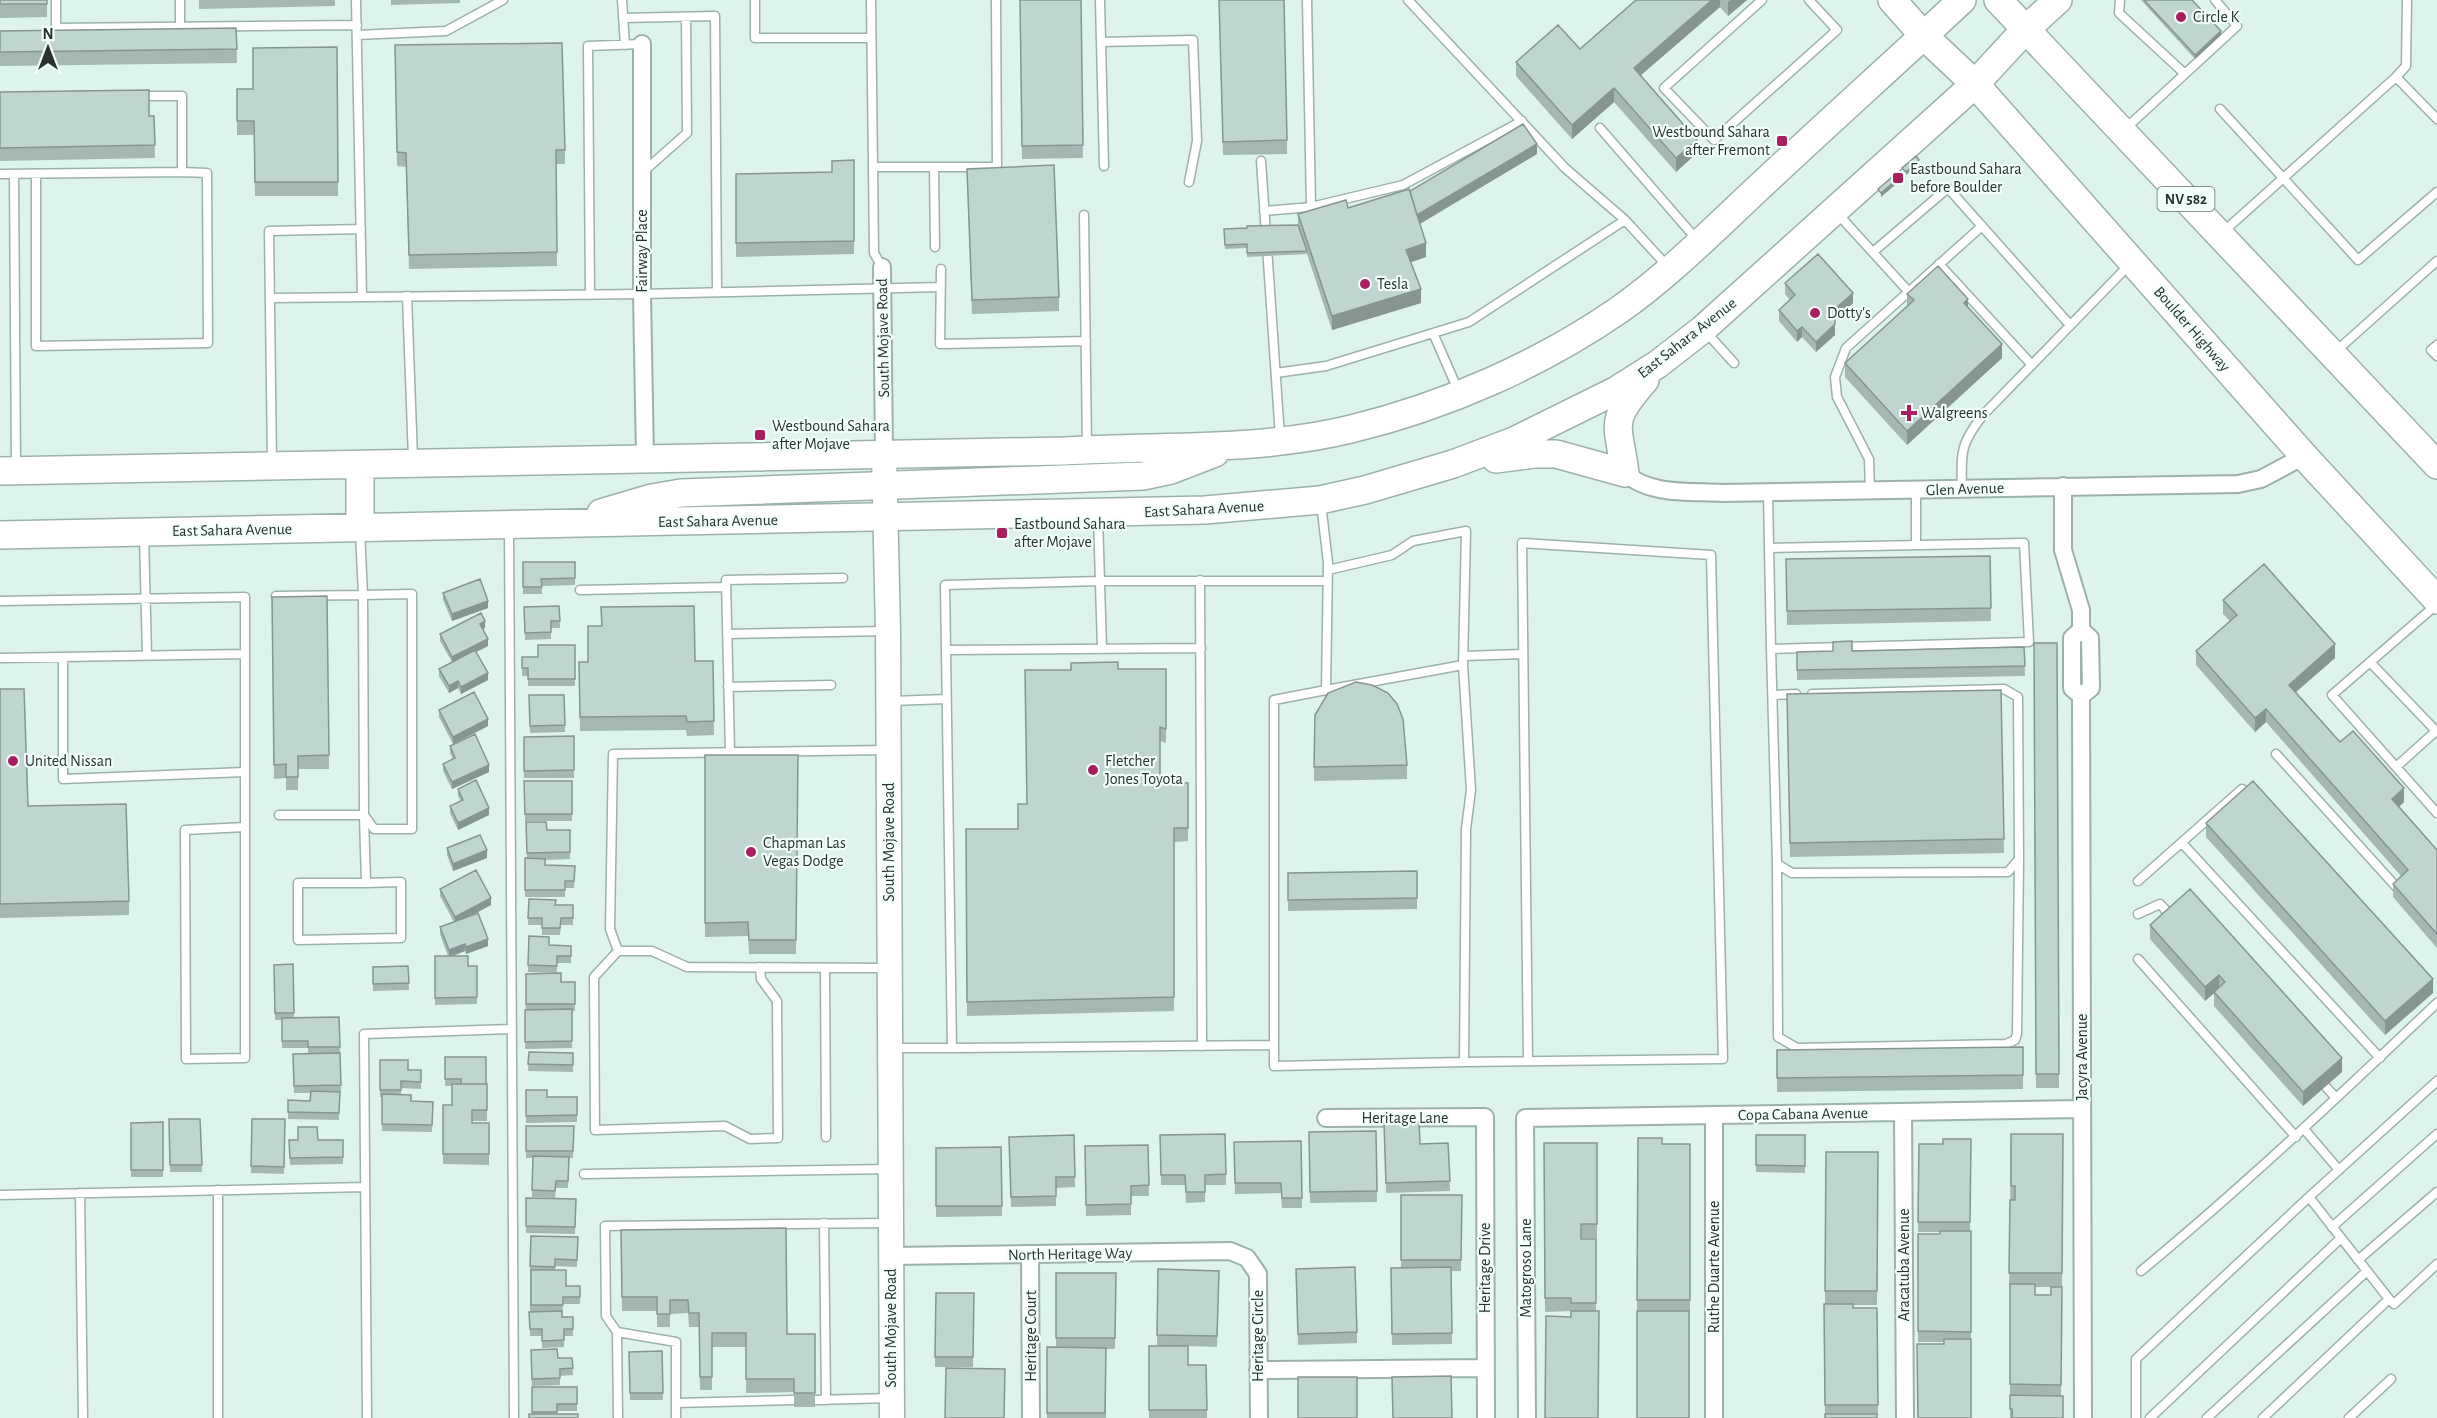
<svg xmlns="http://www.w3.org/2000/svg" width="2437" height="1418" viewBox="0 0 2437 1418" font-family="'Alegreya Sans',sans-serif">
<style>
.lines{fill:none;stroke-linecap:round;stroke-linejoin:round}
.lane-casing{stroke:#9db1ac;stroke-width:11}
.street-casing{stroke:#9db1ac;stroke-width:20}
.secondary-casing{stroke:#9db1ac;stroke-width:27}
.primary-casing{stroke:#9db1ac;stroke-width:30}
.lane{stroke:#fff;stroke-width:8}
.street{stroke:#fff;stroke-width:16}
.secondary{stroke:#fff;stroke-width:24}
.primary{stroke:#fff;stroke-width:27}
.wall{fill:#a5b7b3}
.shaded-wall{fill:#869592}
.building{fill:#c0d5d0;stroke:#869592;stroke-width:1.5}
.poi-dot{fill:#aa1e5f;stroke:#f1fefb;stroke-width:2}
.labels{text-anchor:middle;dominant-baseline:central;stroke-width:4.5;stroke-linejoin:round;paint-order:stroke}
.shield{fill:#f1fefb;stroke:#666f6d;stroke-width:1.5}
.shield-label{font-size:15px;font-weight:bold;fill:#2a3230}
.poi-label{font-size:16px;fill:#2a3230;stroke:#f1fefb;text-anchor:start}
.street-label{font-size:16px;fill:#2a3230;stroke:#f1fefb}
</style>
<rect width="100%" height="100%" fill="#def3ed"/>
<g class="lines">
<g class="lane-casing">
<path id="lane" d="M56,0v28l301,-3
M180,0v27
M356,0l6,297
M622,0l3,45
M755,0v38h116
M871,0l2,167h124l-1,-167
M1100,0l4,166
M1408,0l157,168 60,52 44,48
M1762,0l-98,88 50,52 123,-110 -28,-30
M2120,0l-1,13 66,61
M623,18l92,-2 2,276
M357,35l89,-4 57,-31
M1101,42l92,-2 4,101 -8,41
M2396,77l10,-11 1,-66
M2220,109l138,151 79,-68
M1600,128l98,113
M2125,129l112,-103 -22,-26
M1261,161l5,73
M873,167l1,86 8,14
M934,167l1,80
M642,173l45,-40 -1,-116
M0,174l182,-2v-76h-44
M14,174l2,294
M36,174v172l172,-3 -1,-170 -25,-1
M1311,207l92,-22 119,-64
M1264,211l47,-4 -4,-207
M1837,213l71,78
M1084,215l3,231
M2223,232l173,-155 41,42
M1267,247l13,190
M1873,252l75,-64 122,137
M1939,264l93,101
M941,269l-1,75 146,-3
M590,295l-2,-249 54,-2
M407,296l6,163
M271,298l371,-4 299,-7
M1705,331l29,32
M1433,333l25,57
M2437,345l-6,5 6,6
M2334,353l103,-92
M1276,373l50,-7 143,-44 156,-102
M272,463l-3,-232 92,-2
M1962,488c-1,-35 -2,-44 21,-73l147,-151
M1916,490v55
M1870,491l-1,-32 -32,-62 -2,-20 11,-29 136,-122
M1768,493l3,156 258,-7 -5,-99 -255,5
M1321,503l7,60 -2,127 137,-25 8,125 -5,39 -2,233 -190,4v-366l52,-10
M1098,517l4,132
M509,527l5,891
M144,535l3,120
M1328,570l64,-15 21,-14 53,-10 -3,134
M1200,580l2,466
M580,590l146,-3
M276,596l87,-1 -3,-64
M0,601l245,-4v461l-59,1 -1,-229 60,-3
M2436,605l-104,90 105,118
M727,634l160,-3
M1771,649l6,215 15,9 216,-1 11,-13 -1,-162 -14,-8 -192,5
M947,650l254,-2
M1464,656l59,-2
M63,657v122l182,-7
M0,658l245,-4
M2370,662l67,70
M728,687l103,-2
M1773,695l23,-1
M891,701l56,-2
M730,752l-4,-172 117,-2
M2276,754l124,137
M2396,767l40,-36
M279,815h85l-1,-220 49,-1v235h-38l-10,-14
M364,816l2,67h-68v57l103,-2v-56l-35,1
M2182,843l198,215
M1777,864l1,169v4l19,11 209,-4 9,-4 2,-6 2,-174
M2138,881l104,-92
M2138,914l22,-10 12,13
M618,951l-24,26 1,153 130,-4 25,13 28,-1 -1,-137 -16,-22 -1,-12
M2138,959l158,178
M825,968l1,169
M887,968l-200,-1 -35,-16h-34l-8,-22 3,-175 275,-4
M1274,1045l-322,3 -7,-463 154,-4h228
M893,1048h59
M1464,1062l259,-3 -12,-504 -189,-12 6,518
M2318,1078l18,20
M2304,1129l35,41
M584,1174l306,-5
M218,1190v228
M80,1193l3,225
M0,1195l365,-8
M2309,1197l128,-116
M824,1223l2,177
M2332,1227l105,-93
M2358,1260l79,-68
M2141,1271c103,-85 199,-176 296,-268
M2389,1299l5,5 43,-40
M617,1332l1,86
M794,1400l-118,3v-61l-59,-10 -11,-16 -1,-90 285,-3
M815,1400l76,-2
M676,1403v15
M367,1418l-3,-384 148,-5
M2136,1418v-59l173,-162 80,102 -126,119
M2150,1418l191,-180
M2207,1418l160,-147
M2349,1418l42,-39"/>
</g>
<g class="street-casing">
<path id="street" d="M642,44v250l3,164
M882,267l2,188
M1625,473c25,23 66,18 98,20l515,-9 23,-5 43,-23
M2063,486v64l18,60v20l9,8 1,50 -10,8
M2081,630l-9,8v50l9,8 2,722
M1903,1112l2,306
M1714,1115v303
M1326,1118l159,-1 1,301
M1030,1254l1,164
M891,1256l339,-5 17,7 11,16 1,144
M1258,1370l227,-2
M1527,1418l-2,-300 557,-9"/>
</g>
<g class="secondary-casing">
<path id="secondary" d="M884,455l4,176 4,787"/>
</g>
<g class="primary-casing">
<path id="primary" d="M1892,0l32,36 51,48 329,372 133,144
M1998,0l439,465
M1496,459l38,-5h22l69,19c-7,-52 -17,-50 20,-93
M360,465v62
M0,471l1064,-20c95,-6 193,1 287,-22 95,-23 188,-64 268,-119 54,-38 101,-87 150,-132 64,-60 129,-118 193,-178
M601,513l51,-15 29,-5 462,-17 28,-6 44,-17
M0,535l1205,-25 115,-10 45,-10 88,-26 61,-23 103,-51 41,-26 45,-35 272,-245 50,-54 33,-30"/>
</g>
<use href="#lane" class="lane"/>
<use href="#street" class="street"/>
<use href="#secondary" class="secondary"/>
<use href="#primary" class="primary"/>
</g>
<path class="wall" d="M0,0h47v17l-47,1z
M199,0h136v6l-136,3z
M391,0h69v3l-69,2z
M1020,0h61l2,158 -61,1z
M1219,0l68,140v14l-64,1z
M1636,0h111l-19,16 -8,-9 -79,68 56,78 -21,19 -62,-70 -42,37 -56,-63v-14l64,-13z
M2141,0h51l29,35 -26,24z
M236,28l1,35 -237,3v-35z
M395,45l170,105v14h-9l1,102 -148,3 -3,-102 -9,-1z
M337,47l1,149h-83l-1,-61h-17v-46h16z
M0,92l154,24 1,42 -155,3z
M1537,154l-117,70 6,33 -15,5 10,41 -89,27 -25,-76 -60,3v-9l-22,1 -1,-20 74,-4v-11l50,-6z
M854,160v94l-118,3v-83l96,-2z
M967,169l92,128v14l-87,3z
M1785,283l68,20 -18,16v16l-19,17 -14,-15 -5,5 -18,-21v-11l11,-10 -5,-6z
M1907,294l61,13 34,51 -95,87 -62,-68v-14l62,-57z
M1990,556l1,65 -204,4 -1,-66z
M523,562h52v23l-33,1v8h-19z
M443,593l45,15 -36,13 -9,-21z
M327,596l2,173h-31v21h-12v-12l-12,1 -2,-182z
M2223,600l112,58 -39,34 44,50 64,60 -5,5 38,43v98l-44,-51v-13l8,-8 -135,-154 -11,10 -59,-67v-14l34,-30 -7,-7z
M559,606l1,22h-9v11l-26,1 -1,-33z
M485,628l-3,1 6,17 -12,6 12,28 -27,14 -3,-6 -9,5 -10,-17v-7l13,-7 -12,-21v-7z
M2034,643h23l2,445h-23z
M575,645v41h-47v-10h-6v-19h16z
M2024,647l1,29 -228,4v-28z
M713,661l1,74 -27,1 -1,-6 -106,1 -1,-69z
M1118,669h48v74l-6,-2v42h28v58l-14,1v169l-207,5 -1,-187h52l8,-25z
M0,689l28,117 101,95v14l-129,3z
M2001,690l3,163 -214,4 -3,-163z
M529,695l36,30v7l-35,1z
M439,710l49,16 -35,18 -14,-27z
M1315,715l92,50v14l-93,2z
M574,736v42h-50v-41z
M450,746l39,26 -37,17 -9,-18v-7l10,-5 -3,-6z
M705,755h93l-2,199h-47l-1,-18 -43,1z
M524,781h48v40h-47z
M458,789l31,26 -31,15 -8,-17v-7l11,-5 -3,-5z
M526,822l21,8h23v29l-25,1v5l30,1 -1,22h-9v9h-40v-39h2z
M2206,823l227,170 -48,42 -179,-198z
M447,848l40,10 -34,13 -6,-16z
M1417,871v38l-129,2v-38z
M440,889l51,16 -18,10 15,31 -22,8 -1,-3 -12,5 15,10h9v38l-42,1v-49h13l-8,-22v-7l14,-5 -14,-26z
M2190,889l152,183 -39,34 -89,-100v-13l-9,8 -55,-62v-14z
M529,899l26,6h18v20h-12l-1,10h-18v-10h-14z
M529,936l20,9 22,1v17h-14v10l-29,-1z
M274,965l20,48v5l45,-1 2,75h-1l-1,28 -51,-1v-19l22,1v-8h-16l-1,-39h15v-6h-26v-28h-7z
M408,966l1,24 -36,1v-24z
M526,974l35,8h14v29h-3v37l-47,1z
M2023,1047v42l-246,3v-42z
M529,1052l44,1v19l-45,-1z
M445,1057l42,27v37h-15v2h17v42l-46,-1v-59h9v-19h-7z
M380,1060l28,10h13v19l-20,-1v7l10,6 22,1 -1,30 -50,-1v-34h-2z
M526,1090l21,7h30v25l-51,1z
M169,1119h31l2,53h-32z
M252,1119h33l-1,55 -33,-1z
M163,1122v55h-32v-54z
M1384,1123l36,21 28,-1 2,48 -64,2z
M526,1126h48l-1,32h-4l-1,30h-12l-1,10 -23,-1 1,-39h-7z
M1376,1131l1,71 -67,1 -1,-71z
M1225,1134l1,51h-21v17l-19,1 -1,-18h-24l-1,-50z
M2011,1134h52l-1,153h-27v8h16l11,-8 -1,109 2,22h-53v-131h-1z
M1074,1135l1,52 -19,1v18l-45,1 -2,-70z
M1756,1135h49v38l-49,-1z
M1638,1138l24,6h28v170l-53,-3z
M1971,1139l-1,92h1v111l-27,2v-2h-26v-108h22v-2h-22l1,-88h24z
M289,1140h54v24l-53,1z
M1301,1141l1,67h-20l-1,-15 -46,1 -1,-52z
M1544,1143h53v95h-16v1h15v72l-25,6v-6l-26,1z
M1148,1145l1,51h-18v19l-45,1 -1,-70z
M1001,1147l1,69 -66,1v-69z
M1826,1152h52l-1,153h-24v3h24l1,107h-53l-1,-111h1z
M1401,1195h61l-1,76h-10l1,73 -60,1 -1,-77h10z
M526,1198l50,1 -1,35 -49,-1z
M621,1230l166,104h28v73h-21v-15l-48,1v-46h-34v43h-12l-1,-63h-10l-1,-14 -18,1v13h-13v-16h-35z
M578,1237l-1,30 -22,-1v4l11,16h14v18h-17l-1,13h11v19h-9v11l-22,1v-12h-12v-70z
M1158,1269l61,2 -2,76 -29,-1v19h18l1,53h-58v-72h8z
M1296,1269l61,63v11l-59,2z
M1056,1273h60l-1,76h-9v69h-59v-71h9z
M936,1293h38l-1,74h-38z
M531,1350l27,8h14l1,17 -13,1v9l-28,1z
M662,1351l1,49h-33l-1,-48z
M532,1387h45v24h-20v3h-25z"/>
<path class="shaded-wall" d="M1712,0h8v7l-86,74v-13z
M1731,0h16l-19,16v-14z
M2221,31v4l-26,24v-4z
M1614,88v14l-42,37v-14z
M1697,140v13l-21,19v-14z
M1537,144v10l-121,72v-11z
M1919,160v4l-13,11v-3z
M1895,181v4l-14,12v-4z
M1426,243v14l-20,7v-14z
M1421,289v14l-89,27v-14z
M1853,293v10l-18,17v-11z
M1968,299v14l-4,-10z
M1835,324v11l-19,17v-10z
M1802,327v10l-5,5v-11z
M2002,344v14l-95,87v-14z
M488,601v7l-36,13v-7z
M485,621v7l-5,3v-7z
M488,639v7l-36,18v-7z
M2335,644v14l-46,40v-13z
M488,673v7l-27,14v-7z
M458,681v7l-9,5v-7z
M2266,709v13l-11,10v-14z
M488,719v7l-35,18v-7z
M489,765v7l-37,17v-7z
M2404,788v14l-12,11v-14z
M489,808v7l-31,15v-7z
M487,850v8l-34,13v-7z
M491,898v7l-36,19v-7z
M488,939v7l-22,8v-7z
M465,944v7l-16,6v-7z
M2219,975v14l-14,12v-14z
M2433,979v14l-48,42v-14z
M2342,1058v14l-39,34v-14z"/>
<path class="building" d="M0,0h47v4h-47z
M1020,0h61l2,145 -61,1z
M1219,0h65l3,140 -64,2z
M1636,0h76l-78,68 63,72 -21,18 -62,-70 -42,37 -56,-63 42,-37 22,24z
M2144,0h48l29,31 -26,24z
M236,28l1,21 -237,3v-21z
M562,43l3,107h-9l1,102 -148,3 -3,-102 -9,-1 -2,-107z
M337,47l1,135h-83l-1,-61h-17v-32h16v-41z
M149,90v26h5l1,29 -155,3v-56z
M1523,124l14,20 -120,71 -7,-24z
M1916,156l3,4 -13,12 -4,-4z
M854,160v81l-118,2v-69l96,-2v-11z
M1054,165l5,132 -87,3 -5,-131z
M1891,178l4,3 -14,12 -3,-4z
M1409,189l17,54 -20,7 15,39 -89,27 -34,-102 48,-14 2,8z
M1298,225l9,26 -60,2v-9l-22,1 -1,-16 23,-1v-2z
M1818,254l35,39 -18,16v15l-19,18 -14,-15 -5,4 -18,-21 16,-15 -10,-12z
M1938,266l30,33 -4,4 38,41 -95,87 -62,-68 69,-63 -7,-6z
M1990,556l1,52 -204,3 -1,-52z
M523,562h52v16l-34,1 1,8h-19z
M2264,564l71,80 -46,41 51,57 13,-11 51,57 -12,11 45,51v84l-44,-50 15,-14 -142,-161 -11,9 -59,-67 41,-36 -14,-15z
M480,579l8,22 -36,13 -9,-21z
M327,596l2,159 -31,1v21h-12v-13l-12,1 -2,-168z
M559,606l1,15h-9v11l-26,1 -1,-26z
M694,606l1,55h18l1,60 -27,1 -1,-6 -106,1 -1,-55h9v-36h14l-1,-19z
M481,613l4,8 -5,3 8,15 -36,18 -12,-23z
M1852,641v10l172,-4 1,19 -228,4v-18l36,-1v-9z
M2034,643h23l2,431h-23z
M538,645h37v34h-47v-11h-6v-11h16z
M475,650l13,23 -27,14 -3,-6 -9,5 -10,-17z
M1118,662v7h48v60l-6,-2v56h28v45h-14v169l-207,5 -1,-173h52v-25h9l-2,-134h46v-7z
M1356,682l16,3 16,8 9,11 6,15 4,46 -93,2 1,-52 13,-22z
M0,689h24l4,117 98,-2 3,97 -129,3z
M2001,690l3,149 -214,4 -3,-149z
M474,692l14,27 -35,18 -14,-27z
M529,695h35l1,30 -35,1z
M475,734l14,31 -37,17 -9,-18 12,-6 -5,-12z
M574,736v34l-50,1v-34z
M705,755h93l-2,185h-47l-1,-18 -43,1z
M476,780l13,28 -31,15 -8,-17 13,-6 -5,-11z
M524,781h48v33h-47z
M2253,781l180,198 -48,42 -179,-198z
M526,822h20l1,8h23v22l-43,1z
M480,835l7,15 -34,14 -6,-16z
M525,858l20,1v6l30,1 -1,15h-9v9h-40z
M476,870l15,28 -36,19 -15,-28z
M1417,871v27l-129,2v-27z
M2190,889l152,169 -39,34 -89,-100 11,-10 -6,-7 -14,12 -55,-62z
M529,899l27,1 -1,5h18v13h-12l-1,10h-18v-10h-14z
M478,913l10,26 -22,8 -1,-3 -16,6 -9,-23z
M529,936l20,1v8l22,1v10h-14v10l-29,-1z
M435,956h33v10h9v31l-42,1z
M293,964l1,49h-19l-1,-48z
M408,966l1,17 -36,1v-17z
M561,973v9h14v22h-49v-30z
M572,1009v32l-47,1v-32z
M339,1017l1,30h-32v-6h-26v-23z
M2023,1047v28l-246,3v-28z
M529,1052l44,1v12l-45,-1z
M340,1053l1,32 -47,1 -1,-32z
M445,1057h41v27h-25v-5h-16z
M380,1060h28v10h13v12l-20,-1v9h-21z
M452,1084h35v26h-15v13h17v31h-46v-49h9z
M526,1090h21v7h30v18l-51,1z
M311,1091l29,1 -1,21 -51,-1v-12l22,1z
M382,1094l29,1v6l22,1 -1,23 -50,-1z
M169,1119h31l2,46h-32z
M252,1119h33l-1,48 -33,-1z
M163,1122v48h-32v-47z
M1419,1122l1,22 28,-1 2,38 -64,2 -2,-60z
M526,1126h48l-1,25h-47z
M298,1127h19l1,13h25v17l-53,1 -1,-18h9z
M1376,1131l1,60 -67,1 -1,-60z
M1225,1134l1,40 -21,1v17h-19l-1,-17h-24l-1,-40z
M2011,1134h52l-1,139h-53l1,-73h5v-14h-4z
M1074,1135l1,42h-19v19l-45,1 -2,-60z
M1756,1135h49v31l-49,-1z
M1638,1138h24v6h28v156h-53z
M1943,1139h28l-1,83h-52l1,-78h24z
M1301,1141l1,57h-20l-1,-15h-46l-1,-41z
M1544,1143h53v81h-16v15h15v64h-25v-5h-26z
M1148,1145l1,40 -18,1v18l-45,1 -1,-59z
M1001,1147l1,59h-66v-58z
M1826,1152h52l-1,139h-52z
M533,1156l36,1 -1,24h-12l-1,10 -23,-1z
M1401,1195h61l-1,65h-60z
M526,1198l50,1 -1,28 -49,-1z
M786,1228l1,106h28v59h-21v-14h-48v-46h-34v44h-12l-1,-64h-10l-1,-13h-18v14h-13v-17h-35l-1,-67z
M1940,1231h31v101l-53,-1v-97h22z
M531,1236l47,1 -1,23 -22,-1v8l-25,-1z
M1355,1267l2,65 -59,2 -2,-65z
M1451,1267l1,66 -60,1 -1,-66z
M1158,1269l61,2 -2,65 -60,-1z
M531,1270h35v16h14v11h-17v8h-32z
M1056,1273h60l-1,65h-59z
M2010,1284h25v11h16v-8h11l-1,98 -51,-1z
M936,1293h38l-1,64h-38z
M1824,1304h29v4h24l1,97h-53z
M562,1311v6h11v12h-9v11l-22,1v-12h-12l-1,-17z
M1571,1311h28l-1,107h-53l1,-102 25,1z
M1637,1311h52v107h-52z
M1944,1339h27v79h-53l-1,-74h27z
M1149,1346h39v19h18l1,45h-58z
M1047,1347l59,1 -1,65h-58z
M557,1349l1,9h14l1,10 -13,1v9l-28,1 -1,-29z
M662,1351l1,42h-33l-1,-41z
M946,1368l59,1 -1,49h-59z
M1451,1376l1,42h-59l-1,-41z
M1298,1377h59v41h-59z
M532,1387h45v17h-20v8h-25z
M2010,1395l53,1v22h-51v-9h-2z
M529,1414h49v4h-49z
M1825,1414h52v4h-52z"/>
<g class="poi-dot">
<circle cx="2181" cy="17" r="6"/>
<rect x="1776" y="135" width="12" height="12" rx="3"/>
<rect x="1892" y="172" width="12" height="12" rx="3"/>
<circle cx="1365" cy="284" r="6"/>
<circle cx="1815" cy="313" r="6"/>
<path d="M1906 404h6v6h6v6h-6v6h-6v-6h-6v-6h6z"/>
<rect x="754" y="429" width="12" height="12" rx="3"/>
<rect x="996" y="527" width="12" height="12" rx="3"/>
<circle cx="13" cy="761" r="6"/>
<circle cx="1093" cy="770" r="6"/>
<circle cx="751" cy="852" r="6"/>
</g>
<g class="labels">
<rect class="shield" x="2157.5" y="187" width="57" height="24" rx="4.5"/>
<g class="shield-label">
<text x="2186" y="199">NV 582</text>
</g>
<g class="poi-label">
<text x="2193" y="17">Circle K</text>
<text x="1770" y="132" text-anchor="end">Westbound Sahara<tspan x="1770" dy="18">after Fremont</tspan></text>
<text x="1910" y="169">Eastbound Sahara<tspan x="1910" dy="18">before Boulder</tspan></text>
<text x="1377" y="284">Tesla</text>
<text x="1827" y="313">Dotty's</text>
<text x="1921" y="413">Walgreens</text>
<text x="772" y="426">Westbound Sahara<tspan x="772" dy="18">after Mojave</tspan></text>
<text x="1014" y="524">Eastbound Sahara<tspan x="1014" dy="18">after Mojave</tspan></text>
<text x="25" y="761">United Nissan</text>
<text x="1105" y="761">Fletcher<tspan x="1105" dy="18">Jones Toyota</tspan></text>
<text x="763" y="843">Chapman Las<tspan x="763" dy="18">Vegas Dodge</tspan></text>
</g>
<g class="street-label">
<text transform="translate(642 251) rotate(-90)">Fairway Place</text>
<text transform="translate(2192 329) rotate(49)">Boulder Highway</text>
<text transform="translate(883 338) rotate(-91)">South Mojave Road</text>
<text transform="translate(1687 338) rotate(-38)">East Sahara Avenue</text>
<text transform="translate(1965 489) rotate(-2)">Glen Avenue</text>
<text transform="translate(1204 509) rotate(-3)">East Sahara Avenue</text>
<text transform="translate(718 521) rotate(-1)">East Sahara Avenue</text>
<text transform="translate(232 530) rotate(-1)">East Sahara Avenue</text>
<text transform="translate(889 842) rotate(-90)">South Mojave Road</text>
<text transform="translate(2082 1057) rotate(-90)">Jacyra Avenue</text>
<text transform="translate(1803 1114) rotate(-1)">Copa Cabana Avenue</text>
<text x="1405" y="1118">Heritage Lane</text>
<text transform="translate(1070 1254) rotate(-1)">North Heritage Way</text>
<text transform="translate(1904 1265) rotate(-90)">Aracatuba Avenue</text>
<text transform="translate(1714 1267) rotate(-90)">Ruthe Duarte Avenue</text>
<text transform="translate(1485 1268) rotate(-90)">Heritage Drive</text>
<text transform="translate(1526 1268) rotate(-90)">Matogroso Lane</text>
<text transform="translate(891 1328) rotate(-90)">South Mojave Road</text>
<text transform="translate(1031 1336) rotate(-90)">Heritage Court</text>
<text transform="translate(1258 1336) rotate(-90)">Heritage Circle</text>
</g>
</g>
<g transform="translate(48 48)" stroke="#f1fefb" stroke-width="4.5" paint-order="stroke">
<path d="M0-4.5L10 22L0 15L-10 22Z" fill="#2a3230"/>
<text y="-9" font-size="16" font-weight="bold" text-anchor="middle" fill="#2a3230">N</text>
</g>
</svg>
